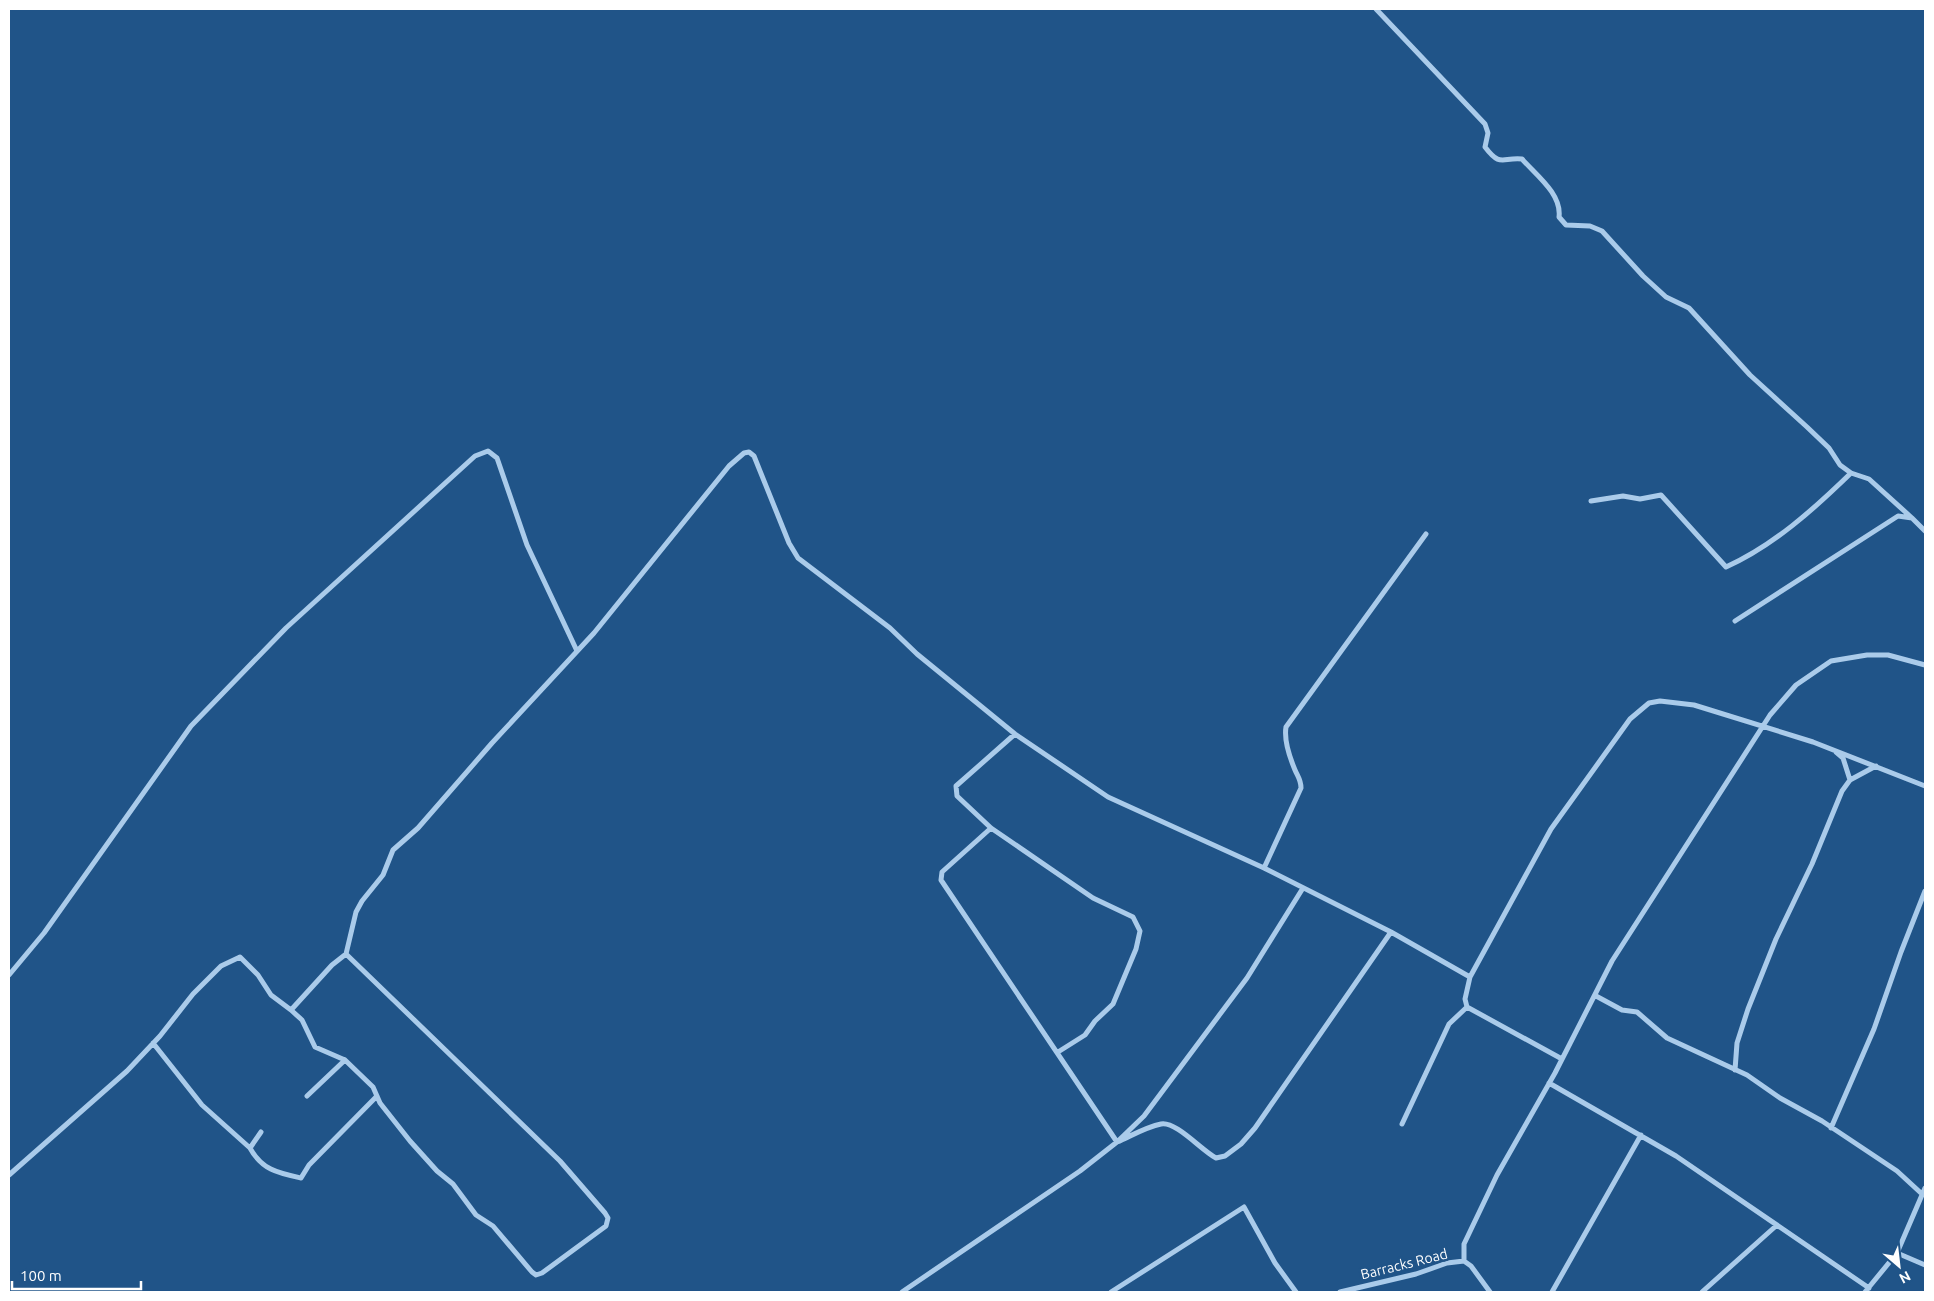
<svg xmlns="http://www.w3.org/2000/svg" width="1934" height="1301" viewBox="0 0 1934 1301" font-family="Ubuntu,sans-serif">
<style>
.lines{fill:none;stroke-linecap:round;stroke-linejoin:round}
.minor{stroke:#aacbea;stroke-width:5}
.labels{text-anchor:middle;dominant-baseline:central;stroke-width:5;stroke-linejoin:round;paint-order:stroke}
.street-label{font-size:14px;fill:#fff;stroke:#205488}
</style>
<rect width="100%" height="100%" fill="#205488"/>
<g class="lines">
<path class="minor" d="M1376,9l109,115 3,9 -3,14c16,21 17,10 37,12 14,16 40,35 37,58l7,8 24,1 12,5 41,45 23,21 23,11 61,67 57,52 22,21 11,17 11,8
M1591,501l32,-5 17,3 21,-4 65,72c47,-21 88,-58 125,-94l18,6 43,39
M1735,621l163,-105 14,2 13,13
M1015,734l-59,52 1,10 34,32 102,70 40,19 7,14 -4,18 -23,55 -18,17 -10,14 -27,17
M1836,752l7,6 7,22
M991,828l-49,44 -1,8 176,262c14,-6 29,-15 44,-18 15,-3 40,26 55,34l9,-2 16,-12 14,-16 136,-196
M1264,868l37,-80c0,-8 -3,-11 -6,-18 -5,-12 -11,-31 -9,-43l140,-193
M346,954l214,207 45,52 3,5 -2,8 -64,47 -6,2 -4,-3 -39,-46 -17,-11 -23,-31 -16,-13 -27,-30 -30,-38 -7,-16 -28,-27 -30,-13 -13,-27 -11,-10 41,-45 14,-11 10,-42 6,-11 21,-26 10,-25 25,-22 74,-85 102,-110 135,-167 15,-13 5,-1 5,4 35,87 9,15 92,70 27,26 98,80 93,63 156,71 127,64 79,45 -5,22 2,8 95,52
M9,975l35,-42 147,-207 95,-98 189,-172 13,-5 9,7 30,87 50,106
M1470,977l81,-148 79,-110 19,-16 11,-2 34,4 119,37 112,44
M1596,996l26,14 15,2 30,26 80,37 33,23 42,23 75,50 25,23
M153,1043l49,62 48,43
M1735,1070l2,-27 11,-34 28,-70 36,-75 30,-73 8,-11 26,-14
M1549,1083l127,73 193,132
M307,1096l38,-36
M1402,1124l47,-100 18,-17
M1831,1128l43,-99 27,-77 24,-61
M261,1132l-11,16c12,22 28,25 51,30l8,-13 68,-69
M9,1175l118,-104 33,-35 33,-42 28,-28 19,-9 18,18 13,20 20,15
M1897,1253l28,12
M1464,1261v-17l33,-69 58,-102 57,-112 158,-246 26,-30 35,-24 36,-6h21l37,10
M902,1292l178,-121 37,-29 27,-26 103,-138 56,-90
M1111,1292l133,-85 31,56 21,29
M1340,1292l76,-18 31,-11 17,-2 7,5 19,26
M1552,1292l89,-157
M1702,1292l75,-67
M1865,1292l32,-39 28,-65"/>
</g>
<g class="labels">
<g class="street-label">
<text transform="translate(1404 1264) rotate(-14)">Barracks Road</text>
</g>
</g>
<rect width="1934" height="1301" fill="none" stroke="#ffffff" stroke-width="20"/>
<g transform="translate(1899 1266) rotate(152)" stroke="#205488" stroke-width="4" paint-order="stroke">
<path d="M0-4L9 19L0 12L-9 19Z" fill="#ffffff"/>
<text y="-8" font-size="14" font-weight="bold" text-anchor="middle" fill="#ffffff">N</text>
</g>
<path d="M12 1281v8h129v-8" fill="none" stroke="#ffffff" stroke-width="2.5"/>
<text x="20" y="1281" font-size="15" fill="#ffffff" stroke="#205488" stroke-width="4" paint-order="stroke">100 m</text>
</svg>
